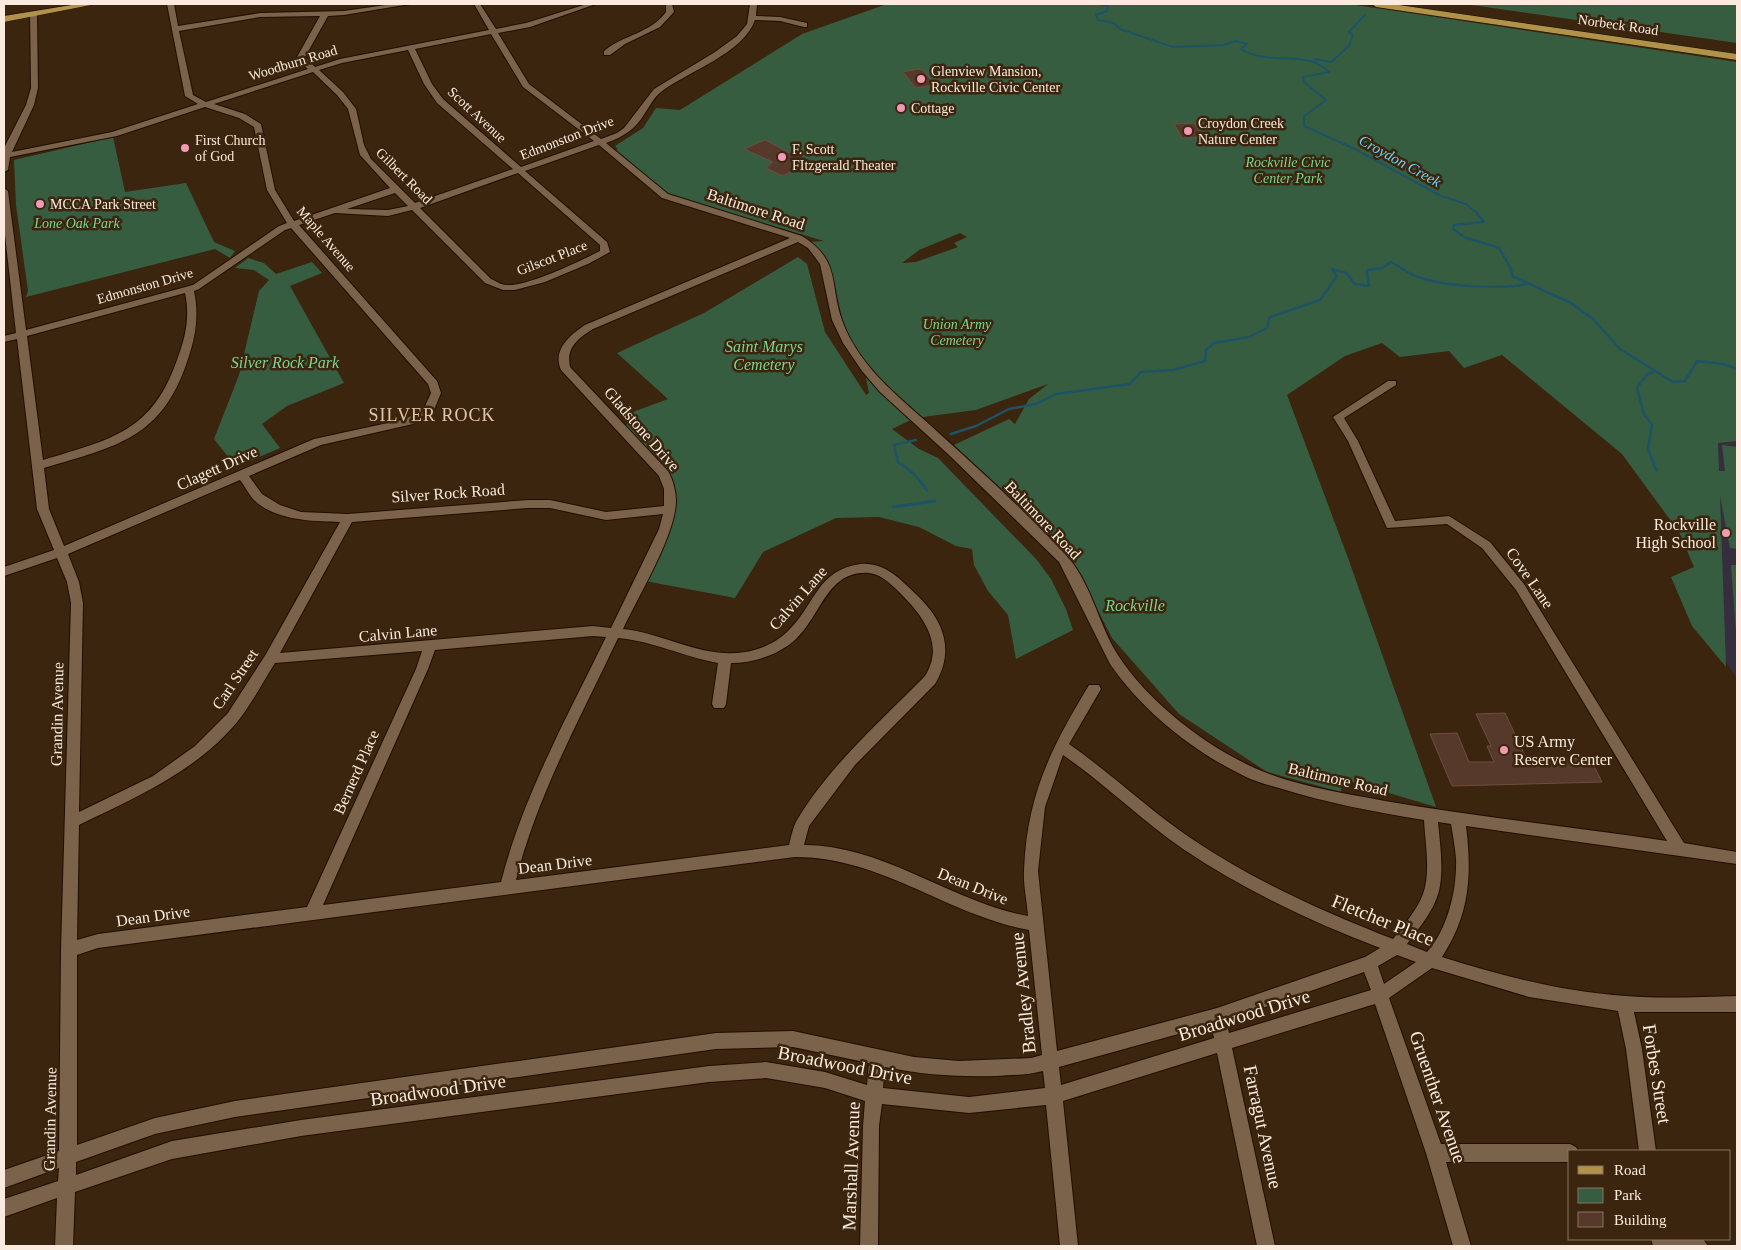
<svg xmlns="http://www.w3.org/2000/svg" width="1741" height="1250" viewBox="0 0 1741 1250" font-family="Georgia,serif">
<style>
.education{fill:#362e3f}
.green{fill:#375d41;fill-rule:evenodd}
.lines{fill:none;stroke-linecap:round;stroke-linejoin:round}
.stream-far2{stroke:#1e5365;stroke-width:2}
.stream-far1{stroke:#1e5365;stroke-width:2.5}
.stream{stroke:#1e5365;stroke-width:3}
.building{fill:#57392c;stroke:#6e4e40}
.minor-casing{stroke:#210e00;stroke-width:2}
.major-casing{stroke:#210e00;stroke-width:1}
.minor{fill:#7b624a;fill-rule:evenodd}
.major{fill:#b19249;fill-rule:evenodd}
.poi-dot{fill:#f19ab4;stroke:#3b250e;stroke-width:2}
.labels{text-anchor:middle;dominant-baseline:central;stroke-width:5;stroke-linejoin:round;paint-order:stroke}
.far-street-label{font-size:14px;fill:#faebde;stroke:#3b250e}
.far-poi-label{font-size:14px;fill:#faebde;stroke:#3b250e;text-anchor:start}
.far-park-label{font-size:14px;font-style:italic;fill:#78d893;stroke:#3b250e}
.far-water-label{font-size:15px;font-style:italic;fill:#6dd2f7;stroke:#3b250e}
.street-label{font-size:16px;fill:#faebde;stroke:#3b250e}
.park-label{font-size:16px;font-style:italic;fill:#78d893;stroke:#3b250e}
.poi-label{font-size:16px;fill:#faebde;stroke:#3b250e;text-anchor:end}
.neighbourhood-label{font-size:18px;letter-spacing:1px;fill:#e2c5aa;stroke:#3b250e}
.near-street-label{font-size:19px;fill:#faebde;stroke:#3b250e}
</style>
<rect width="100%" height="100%" fill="#3b250e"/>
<path class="education" d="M1711,433l26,1v245l-24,-37z"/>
<path class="green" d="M887,4h462l388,58v379l-19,2 1,28h6l-3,-26 15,2v102l-7,-1 -10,-52 6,171 -34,-41 -21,-49 23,-10 -15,-35 -57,-78 -120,-99 -38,13 -15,-17 -49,6 -18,-14 -37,13 -58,39 61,163 88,249 -94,-28 -1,13 -74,-20 -88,-58 -67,-76 -45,-88 -113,-105 55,-26 6,5 14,-25 19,-15 -72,26 -61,8 -23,11 27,20 19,9 99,102 14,19 15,30 7,21 -57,29 -8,-44 -20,-24 -14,-26 -2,-16 -16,-3 -37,-19 -40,-10 -43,1 -73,34 -28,46 -95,-18 25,-51 7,-39 -52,-62 15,-8 -5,-7 38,-14 -51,-46 87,-40 94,-56 9,7 18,68 41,63 3,-2 -5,-25 -15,-23 -21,-74 -21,-29 17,-1 -156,-46 -52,-45 2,-1 -3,-3 28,-18 13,-20 24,2 122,-76zM960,233l7,4 -13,6 4,4 -42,15 -14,1 17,-13z
M1465,4h272v39z
M113,137l12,55 61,-9 28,59 21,9 -5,7 -15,-9 -189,48 2,-6 -12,-86 -2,-45z
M248,258l16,5 12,11 36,-12 10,11 -32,13 54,97 -57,23 -25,18 18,24 -44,19 -22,-28 25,-64 20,-84 10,-11 -15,-10 -19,-2z
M1731,565h6v68l-1,-1z"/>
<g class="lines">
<path class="stream-far2" d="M1098,4l10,2 -1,5 -11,4 2,5 16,3 6,6 53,18 51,-2 12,-4 11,3 -6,5c28,18 65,-1 88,23l-26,5 1,5 22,18 -22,16v10l51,23 86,47 25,8 11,9
M1317,63l-2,-4 16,3 18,-16 4,-11 -4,-3 16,-17"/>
<path class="stream-far1" d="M1476,212l8,10 -30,3 -1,4 11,8 35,11 12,21 1,7 59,27 22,16 27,30 53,33 12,-1 12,-20 27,3 13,5
M1655,371l-9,4 -9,13 7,26 8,11 -4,24 8,21
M951,434l25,-8 33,-17 27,-5 20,-10 74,-10 11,-12 32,-2 32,-9 1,-11 8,-7 35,-6 18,-9 3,-11 50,-17 17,-24 -5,-7 14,4 9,11 14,2 -2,-16 15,-2 9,-6c9,5 18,12 27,15 25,9 83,13 109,7
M916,440l-22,5 4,17 15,11 8,9"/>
<path class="stream" d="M920,481l7,9
M893,507l42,-6"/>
</g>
<path class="building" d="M918,69l5,1 12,15 -19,3 -13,-16z
M1194,123l9,14 -21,1 -8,-14z
M765,140l25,13 5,-4 10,4 -15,19 -7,4 -17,-8 7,-6 -29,-13z
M1505,713l22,47 63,-2 12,24 -150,4 -22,-52 27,-1 12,29h25l-7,-16h4l-15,-32z"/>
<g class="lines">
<g class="minor-casing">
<path id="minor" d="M167,4h7l4,22 82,-13 84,-2 49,-7h17l-66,11 -16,1 -23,41 10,10 25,-8 149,-29 -15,-26h6l16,25 30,-6 61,-19h9l-66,23 -32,6 31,51 72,55 16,-6 7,-5 30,-39 61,-37 22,-16 10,-12 3,-20h7l-1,12 24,1 27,6v4h-3l-24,-6 -25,-1c-12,34 -67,51 -94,72 -7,5 -11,14 -16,21 -10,17 -22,24 -39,30l62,51 134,42c39,25 27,46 40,84 8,24 26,47 44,65 18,18 37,33 55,50 42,38 85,77 124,119 23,24 32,62 47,91 28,51 92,101 145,124 38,17 87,24 128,32 93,16 188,26 282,40l-151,-251 -34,-42 -35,-24 -60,4 -39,-87 -15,-24 55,-36h8v4l-52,33 14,23 37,80 54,-5 41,26 34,42 160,259 53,9v12l-271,-38c6,49 4,88 -24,131 60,19 121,35 184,39 37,3 74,1 111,0v16h-103l8,37 14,102h-17l-13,-102 -8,-38 -89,-14 -97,-29 -43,30 52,146h129l6,3 2,4h-8v11h-124l25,84h-18l-27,-93 -51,-149 -143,44 43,198h-18l-40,-193 -154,48 15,145h-18l-14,-141 -77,8 -87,-9 -3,22 -1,120h-18l3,-120 2,-25 -40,-13 -59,-10 -57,4 -408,54 -129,23 -97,33 -2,54h-18l2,-48 -53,19v-18l54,-18 1,-13 -55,20v-18l55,-19 2,-201 10,-347 -4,-21 -10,-24 -53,18v-9l50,-17 -17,-41 -20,-170 -13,3v-6l12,-3 -12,-107v-38l4,3 18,139 167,-45 86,-59 8,-3 -20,-33 -13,-63 -15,-9 -34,-11 -88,29 -107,21 -2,13 -4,2v-24l22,-43 5,-17 -1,-76 7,2 1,74 -4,17 -22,47 100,-20 86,-28 -13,-8zM320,16l-23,41 2,5 9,7 -102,33 -13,-7 -14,-64 81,-14zM491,34l32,53 71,54 -73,26 -78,-68 -11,-15 -17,-35zM408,50l16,34 13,19 76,66 -98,34 -44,-44 -7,-14 -8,-36 -13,-17 -24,-22 23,-7zM313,72l24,23 11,14 12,46 30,33 -96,33 -19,-31 -14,-66 -16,-10 -31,-10zM599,145l63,53 128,40 -205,87c-15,10 -33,25 -24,45l98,106 5,13v17l-58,6 -56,-12h-22l-180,14 -47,-2 -21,-7 -18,-11 -13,-18 72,-31 92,-21 21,-14 7,-17 -4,-12 -138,-156 36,-12 53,3 24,-6 73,73 18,7h12l30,-8 43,-18 22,-12 -3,-10 -82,-71zM518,173l82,72v6c-20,10 -73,36 -94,34 -5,0 -10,-4 -15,-6l-71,-71zM395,193l13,13 -20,4 -41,-1zM291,228l137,156 3,9 -6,13 -19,13 -92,20 -250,107 -15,-37 -5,-41c73,-22 118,-29 144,-109 8,-23 11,-45 6,-68l5,-2 86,-59zM798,242l10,6 12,16 12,56 11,23 19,28 18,21 69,63 110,107 51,102c33,48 84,88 136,113 11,5 22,8 33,11 47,15 96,24 145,32 1,22 7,52 -1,74 -6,16 -19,31 -30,45 -69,-27 -139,-58 -201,-100 -43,-29 -80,-65 -123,-95l32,-55 -2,-4h-10c-38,63 -62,110 -65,185 -1,15 3,31 4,46 -77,-14 -144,-71 -224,-71l5,-19 46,-61 80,-81c11,-19 14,-37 5,-58 -8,-18 -22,-30 -36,-43 -12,-12 -27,-21 -44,-19 -43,6 -45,41 -72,67 -11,11 -28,19 -43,21 -43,7 -81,-19 -122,-23 15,-32 53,-95 53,-128 0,-10 -3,-21 -8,-30l-98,-104c-4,-19 7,-28 23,-38zM185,293c5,22 1,43 -7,64 -25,75 -66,82 -135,103l-16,-124zM240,480c5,6 9,15 14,20 22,21 58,21 86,22l-74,132 -38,59 -33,33 -42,30 -74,36 4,-209 -4,-21 -11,-28zM528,508h22l56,12 57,-6 -4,15 -48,99 -18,-2 -313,27 72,-131zM869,573c14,2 23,12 32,21 22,22 44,51 24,82 -44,45 -95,89 -128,144 -4,7 -6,17 -8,25l-273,35c21,-85 65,-163 102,-242 35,3 66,19 100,25l-6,41 2,4h10l2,-4 5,-41c22,0 48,-8 65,-24 25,-23 31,-69 73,-66zM593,636l13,1c-39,80 -83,159 -105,245l-178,23 105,-236 7,-19zM422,651l-6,18 -109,238 -209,27 -21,6 2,-115c57,-28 117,-53 159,-104 14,-18 25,-39 37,-58zM1063,755c42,29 78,65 120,94 61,41 129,73 197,99l-15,9 -148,51 -160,43 -19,-180 7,-64zM1438,822l13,2c2,12 4,23 5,35 1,30 -8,70 -29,93l-20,-8c12,-16 27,-33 32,-53 5,-22 1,-47 -1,-69zM795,857c87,0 152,58 234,73l13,125 -11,3 -72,3 -45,-4 -121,-26 -77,2 -481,68 -80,17 -78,27v-190l21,-7zM1397,955l19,7 -32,22 -6,-18zM1364,972l7,18 -142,43 -3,-12zM1211,1025l3,13 -153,47 -2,-18zM793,1047l76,16 -2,22 -42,-13 -59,-10 -57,4 -408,54 -129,21 -96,34v-13l79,-28 80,-17 481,-68zM885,1067c38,8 74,10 112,9 16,-1 31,-1 46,-5l2,17 -76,9 -86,-9z
M666,4h6l2,8 -14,15 -35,17 -15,11h-6v-4c19,-16 47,-18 62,-39z
M1651,1239h52l5,7h-55z"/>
</g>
<g class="major-casing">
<path id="major" d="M78,4h18l-92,18v-6z
M1372,4h20l345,50v6l-361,-53z"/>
</g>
<use href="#minor" class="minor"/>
<use href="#major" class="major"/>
</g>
<g class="poi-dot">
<circle cx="921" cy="79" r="5"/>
<circle cx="901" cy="108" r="5"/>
<circle cx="1188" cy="131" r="5"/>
<circle cx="185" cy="148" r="5"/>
<circle cx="782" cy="157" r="5"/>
<circle cx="40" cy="204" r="5"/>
<circle cx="1726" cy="533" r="5"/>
<circle cx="1504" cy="750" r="5"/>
</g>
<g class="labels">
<g class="far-street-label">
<text transform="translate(1618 25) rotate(8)">Norbeck Road</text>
<text transform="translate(293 63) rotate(-17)">Woodburn Road</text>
<text transform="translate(477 115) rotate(43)">Scott Avenue</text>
<text transform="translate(567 138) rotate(-21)">Edmonston Drive</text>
<text transform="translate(404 176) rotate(45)">Gilbert Road</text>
<text transform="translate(326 239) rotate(49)">Maple Avenue</text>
<text transform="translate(552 258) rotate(-21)">Gilscot Place</text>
<text transform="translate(145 286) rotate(-16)">Edmonston Drive</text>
</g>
<g class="far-poi-label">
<text x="931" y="71">Glenview Mansion,<tspan x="931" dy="16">Rockville Civic Center</tspan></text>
<text x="911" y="108">Cottage</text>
<text x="1198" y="123">Croydon Creek<tspan x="1198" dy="16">Nature Center</tspan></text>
<text x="195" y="140">First Church<tspan x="195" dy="16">of God</tspan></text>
<text x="792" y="149">F. Scott<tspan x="792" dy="16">FItzgerald Theater</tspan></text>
<text x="50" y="204">MCCA Park Street</text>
</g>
<g class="far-park-label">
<text x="1288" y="162">Rockville Civic<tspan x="1288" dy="16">Center Park</tspan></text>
<text x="77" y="223">Lone Oak Park</text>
<text x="957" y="324">Union Army<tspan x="957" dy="16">Cemetery</tspan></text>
</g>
<g class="far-water-label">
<text transform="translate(1400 161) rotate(29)">Croydon Creek</text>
</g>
<g class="street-label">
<text transform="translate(756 209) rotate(18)">Baltimore Road</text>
<text transform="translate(642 429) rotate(49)">Gladstone Drive</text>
<text transform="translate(217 468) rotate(-24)">Clagett Drive</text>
<text transform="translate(448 493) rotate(-4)">Silver Rock Road</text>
<text transform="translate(1043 520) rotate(46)">Baltimore Road</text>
<text transform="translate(1530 578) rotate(55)">Cove Lane</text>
<text transform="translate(798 598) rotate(-49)">Calvin Lane</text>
<text transform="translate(398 633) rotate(-5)">Calvin Lane</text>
<text transform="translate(235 679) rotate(-56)">Carl Street</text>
<text transform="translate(57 714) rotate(-89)">Grandin Avenue</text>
<text transform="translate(356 772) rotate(-66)">Bernerd Place</text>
<text transform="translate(1338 779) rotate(13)">Baltimore Road</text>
<text transform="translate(555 864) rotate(-7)">Dean Drive</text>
<text transform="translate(973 886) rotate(22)">Dean Drive</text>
<text transform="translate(153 916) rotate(-8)">Dean Drive</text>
<text transform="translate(50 1119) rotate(-89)">Grandin Avenue</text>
</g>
<g class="park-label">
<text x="764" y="346">Saint Marys<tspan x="764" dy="18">Cemetery</tspan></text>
<text x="285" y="362">Silver Rock Park</text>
<text x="1135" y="605">Rockville</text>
</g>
<g class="poi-label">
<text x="1716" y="524">Rockville<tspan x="1716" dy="18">High School</tspan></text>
<text x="1514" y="741" text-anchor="start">US Army<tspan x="1514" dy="18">Reserve Center</tspan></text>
</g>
<g class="neighbourhood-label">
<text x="432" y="415">SILVER ROCK</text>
</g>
<g class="near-street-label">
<text transform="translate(1383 920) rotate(22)">Fletcher Place</text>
<text transform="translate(1023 993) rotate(-96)">Bradley Avenue</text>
<text transform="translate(1244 1015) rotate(-17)">Broadwood Drive</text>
<text transform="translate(845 1065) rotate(11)">Broadwood Drive</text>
<text transform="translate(1657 1074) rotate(81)">Forbes Street</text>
<text transform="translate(438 1090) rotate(-8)">Broadwood Drive</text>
<text transform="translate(1438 1097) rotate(71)">Gruenther Avenue</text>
<text transform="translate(1263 1127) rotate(78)">Farragut Avenue</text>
<text transform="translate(851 1166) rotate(-88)">Marshall Avenue</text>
</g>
</g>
<rect width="1741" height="1250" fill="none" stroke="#faebde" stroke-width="10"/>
<rect x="1568" y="1150" width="162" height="90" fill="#3b250e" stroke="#877461"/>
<rect x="1578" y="1166" width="25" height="8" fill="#b19249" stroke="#877461"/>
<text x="1614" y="1175" font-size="15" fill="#faebde">Road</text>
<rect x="1578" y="1188" width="25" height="15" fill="#375d41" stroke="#877461"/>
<text x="1614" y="1200" font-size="15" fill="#faebde">Park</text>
<rect x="1578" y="1212" width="25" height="15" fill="#57392c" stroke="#877461"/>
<text x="1614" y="1225" font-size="15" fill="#faebde">Building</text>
</svg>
